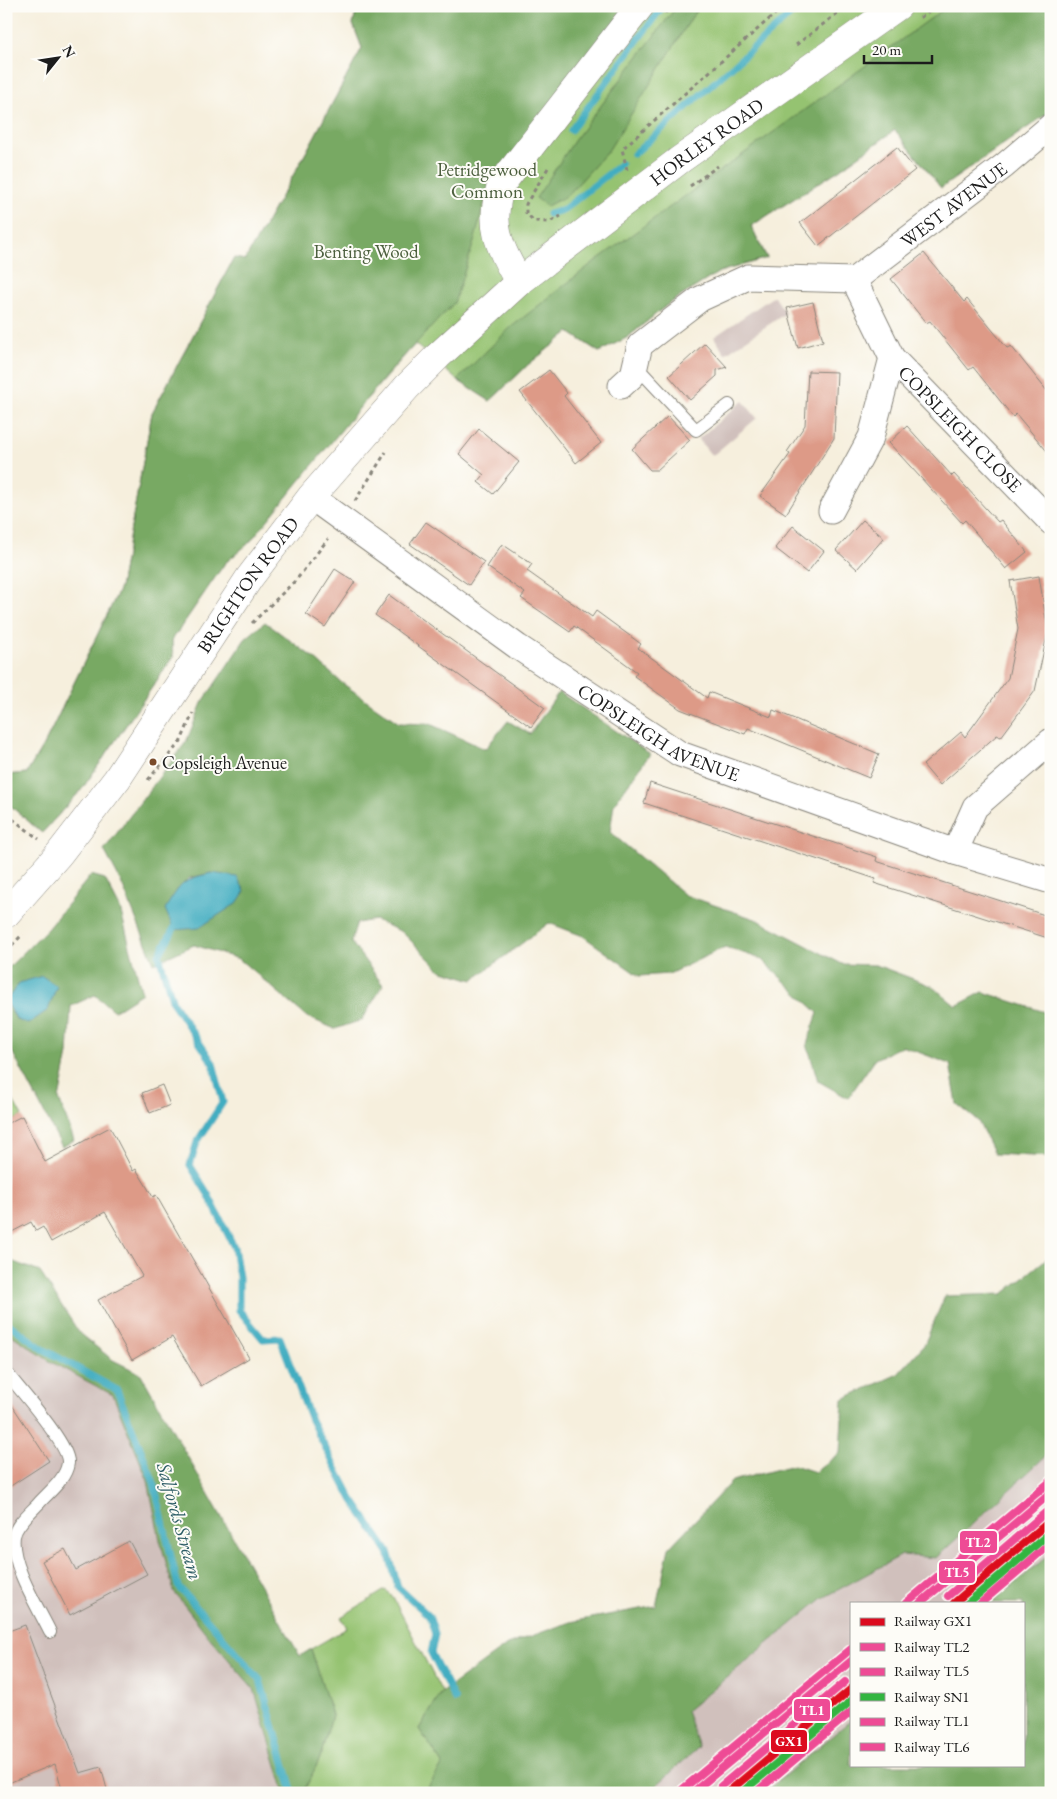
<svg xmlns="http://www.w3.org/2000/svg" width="1057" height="1799" viewBox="0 0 1057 1799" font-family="'EB Garamond',serif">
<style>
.industrial{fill:#d0c0bc}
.green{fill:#95c371;stroke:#587046}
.forest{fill:#78a963;stroke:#4a6240;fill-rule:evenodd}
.water{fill:#42adc1;stroke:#2f646e}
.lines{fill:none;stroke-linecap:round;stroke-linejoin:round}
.stream{stroke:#42adc1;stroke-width:7}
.building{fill:#dd9a87}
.service-casing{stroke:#89867c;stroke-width:14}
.minor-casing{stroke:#89867c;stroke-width:27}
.primary-casing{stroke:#89867c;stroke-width:29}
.path{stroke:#89867c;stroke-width:3;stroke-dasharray:4 4;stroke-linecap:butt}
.service{stroke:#fff;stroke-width:12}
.minor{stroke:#fff;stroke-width:25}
.primary{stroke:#fff;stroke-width:28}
.rail-1-casing{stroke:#fdfcf7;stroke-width:11}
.rail-2-casing{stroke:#fdfcf7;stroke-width:11}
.rail-3-casing{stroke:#fdfcf7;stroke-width:11}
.rail-4-casing{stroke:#fdfcf7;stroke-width:11}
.rail-5-casing{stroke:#fdfcf7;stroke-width:11}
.rail-6-casing{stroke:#fdfcf7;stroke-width:11}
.rail-1{stroke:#dc0a1e;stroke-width:8}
.rail-2{stroke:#ee4b95;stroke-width:8}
.rail-3{stroke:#ee4b95;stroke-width:8}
.rail-4{stroke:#33b540;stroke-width:8}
.rail-5{stroke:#ee4b95;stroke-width:8}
.rail-6{stroke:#ee4b95;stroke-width:8}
.bus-dot{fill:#7a4b2a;stroke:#fdfcf7;stroke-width:2}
.labels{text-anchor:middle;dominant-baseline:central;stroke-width:4;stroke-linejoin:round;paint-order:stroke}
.bus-label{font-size:18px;fill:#1c1c1c;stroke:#fdfcf7;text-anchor:start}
.street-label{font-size:19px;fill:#1c1c1c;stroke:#fdfcf7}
.park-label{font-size:19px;fill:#4c5f3e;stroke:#fdfcf7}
.water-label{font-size:20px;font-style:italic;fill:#2d5d66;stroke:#fdfcf7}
.line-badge{stroke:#fdfcf7;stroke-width:2}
.badge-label{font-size:14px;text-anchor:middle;font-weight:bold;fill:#fff}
</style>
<rect width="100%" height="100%" fill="#fdfcf7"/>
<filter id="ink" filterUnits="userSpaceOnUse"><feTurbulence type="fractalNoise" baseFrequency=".02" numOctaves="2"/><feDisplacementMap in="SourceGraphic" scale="10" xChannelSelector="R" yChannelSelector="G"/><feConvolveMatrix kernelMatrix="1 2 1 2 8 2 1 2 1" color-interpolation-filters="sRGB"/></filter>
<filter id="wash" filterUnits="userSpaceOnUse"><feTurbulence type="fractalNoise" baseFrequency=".0096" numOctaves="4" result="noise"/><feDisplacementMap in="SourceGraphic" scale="20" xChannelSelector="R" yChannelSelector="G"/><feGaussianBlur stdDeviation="1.12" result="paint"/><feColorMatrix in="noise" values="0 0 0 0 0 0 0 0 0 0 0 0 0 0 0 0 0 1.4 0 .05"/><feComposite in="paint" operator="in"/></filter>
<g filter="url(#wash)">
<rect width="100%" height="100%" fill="#f6efdd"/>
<path class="industrial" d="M774,296l12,17 -61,41 -11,-17z
M743,401l14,17 -45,38 -14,-17z
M6,1331l45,31 62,33 35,86 12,59 14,52 35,45 45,52 31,104h-279z
M1051,1451v102l-59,50h-141v117l-87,73h-116l50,-46 -12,-36 137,-113 79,-43 34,3z"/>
<path class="green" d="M358,6h693v105l-110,77 -46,-58 -56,40 -88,56 16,32 -48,14 -52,33 -39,32 -29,15 -30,-20 -40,32 -39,37 -33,-21 -42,-36 -98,112 -68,87 -24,20 -53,77 1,17 -91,132 -40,44 -36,-31v-27l21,-2 20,-34 73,-151 32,-175 82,-155 11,2 58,-102 59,-110 -9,-24z
M6,1088l16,28 -16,8z
M385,1590l6,4 51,98 -23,37 24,35 -18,29 -37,-6 -17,6h-65l-1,-4 15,-31 12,-43 -21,-66 36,-21 -6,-11z"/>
<path class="forest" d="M358,6h269l-140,187 -13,49 -20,61 -66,70 -139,170 -24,20 -53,77 1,17 -91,132 -40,44 -36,-31v-27l21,-2 20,-34 73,-151 32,-175 82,-155 11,2 58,-102 59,-110 -9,-24z
M677,6h24l-7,8 -86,137 -40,44 -21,11 -11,-8 38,-57z
M948,6h103v105l-110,77 -46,-58 -56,40 -88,56 16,32 -48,14 -52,33 -39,32 -29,15 -30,-20 -40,32 -39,37 -33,-21 53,-52 84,-66z
M265,622l49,36 28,25 57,40 31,1 55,25 23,-28 22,13 29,-42 91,62 -36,50 -4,28 75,63 73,25 84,44 34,1 56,21 24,20 27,-14 68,22v143l-57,-3 -16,-33 -21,-17 -7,-40 -48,-18 -27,13 -27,39 -30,-17 -11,-37 11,-31 -57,-54 -36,-12 -56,27 -30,2 -56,-40 -34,-13 -76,57 -33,-10 -38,-38 -27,-12 -18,3 -6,19 32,43 -21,35 -27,9 -28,-12 -68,-58 -45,-14 -40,18 -33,-81 -17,-32 82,-108 16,-39 43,-64zM212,873l-36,18 13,-13z
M91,875l14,4 15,29 22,85 -28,18 -19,-16 -24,11 -3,48 -9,45 15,41 -12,7 -56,-107v-36l11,16 2,-37 -13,18v-31l42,-42z
M1051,1255v196l-115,107 -34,-3 -79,43 -137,113 13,36 -51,46h-277l17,-6 37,5 18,-28 -24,-35 23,-37 65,-47 63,-23 86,-16 13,-58 63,-67 62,-16 21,7 25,-19 3,-54 55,-25 26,-29 21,-49 58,-2z
M6,1259l34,13 40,62 33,26 28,14 159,282 11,-7 21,66 -12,43 -15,31h-21l-30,-100 -45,-52 -35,-45 -14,-52 -12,-59 -35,-86 -62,-33 -45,-31z
M1051,1553v240h-287l87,-73v45h172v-162h-31z"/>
<path class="water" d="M212,873l25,4 8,14 -8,12 -38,25 -25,2 -9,-21c16,-26 18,-30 47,-36z
M42,976l15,10 -9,24 -20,14 -11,-4 -11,-19 13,-18z"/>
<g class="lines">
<path class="stream" d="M571,130l92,-124
M634,154l166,-148
M549,214l14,-4 58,-46
M177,923l-18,32 14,48 40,60 10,39 -26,40 -7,23 18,29 26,53 5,30v33l24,29 17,-1 31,82 41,79 36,53 10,35 31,29 6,18 -4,19 24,47
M6,1322l37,27 74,41 37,93 24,103 82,94 33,113"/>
</g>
<g id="blocks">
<path class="building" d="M897,147l18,23 -97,76 -18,-23z
M924,253l40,49 3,-3 40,49 4,-2 40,50v60l-35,-42 -3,3 -40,-50 -4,3 -39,-49 -4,2 -35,-44z
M813,302l10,39 -25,7 -11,-40z
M705,343l22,24 -10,3v6l-27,24 -21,-24z
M549,370l18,23 -3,3 37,47 -25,20 -56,-71z
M808,371l29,1 -3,66 -48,76 -26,-18 30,-42 -3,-2 18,-27z
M668,416l22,24 -33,30h-7l-18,-21z
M907,426l45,50 2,-2 44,48 3,-2 26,32 -21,17 -41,-49 -3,3 -73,-80z
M479,429l40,33 -26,32 -15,-12 6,-7 -25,-21z
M863,520l21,18 -27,31 -21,-19z
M426,522l58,40 -15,23 -59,-41z
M793,526l31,25 -17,22 -32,-25z
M502,544l30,20 -5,7 65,46 4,-6 45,33 -3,4 69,50 2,-6 62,25 2,-7 106,44 -10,24 -121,-50 -3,6 -65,-25 -46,-33 3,-4 -63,-46 -4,6 -49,-34 4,-5 -38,-26z
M335,569l20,13 -30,45 -19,-13z
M1039,576l9,55 -13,60 -34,46 -4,-2 -57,50 -17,-20 38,-33 4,5 43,-59 10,-49 -8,-48z
M389,595l156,113 -14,19 -156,-112z
M650,783l227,74 -1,4 175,56v22l-177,-56 2,-4 -57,-19 -175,-57z
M162,1085l8,20 -20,8 -8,-20z
M22,1116l23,46 65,-35 23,44 3,-2 17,28 3,-2 93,163 -48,28 -29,-49 -40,23 -34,-60 44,-24 -37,-64 -54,30 -8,-15 -7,4 -5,-9 -25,13v-111z
M6,1396l43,65 -43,28z
M129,1541l18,33 -77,41 -28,-54 23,-12 11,21z
M25,1625l55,148 21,-6 7,26h-45l-8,-29 -49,20v-152z"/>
</g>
</g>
<g filter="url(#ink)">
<use href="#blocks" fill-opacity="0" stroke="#89867c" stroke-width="1"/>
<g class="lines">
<g class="service-casing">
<path id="service" d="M635,365l61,65 33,-25
M6,1372c13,17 64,73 62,91 -2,16 -19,29 -29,40 -8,9 -23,21 -25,33 -4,28 24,71 36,96"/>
</g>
<g class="minor-casing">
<g id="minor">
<path id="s1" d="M854,280l38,78 159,164"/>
<path id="s2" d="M854,280l150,-114 47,-40"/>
<path d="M621,386l12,-11 7,-30 60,-46 48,-22 106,3"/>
<path id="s3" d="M311,497l207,150 162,107 275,98 96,29"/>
<path d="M831,511l40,-74 21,-79"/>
<path d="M955,852l20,-45 76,-66"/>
</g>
</g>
<g class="primary-casing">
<g id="primary">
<path d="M519,282c-20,-36 -32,-58 -17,-99l138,-177"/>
<path id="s4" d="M6,914l53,-60 58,-75 133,-202 61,-80 96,-110 31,-31 81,-74 162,-123 217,-153"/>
</g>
</g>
<path class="path" d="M665,13l5,-7
M920,18l16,-12
M796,45l51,-39
M548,168l-22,36v9l8,8 15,1 12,-6
M627,170l-5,-21 162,-143
M690,186l28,-20
M355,501l31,-49
M252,623l45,-44 31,-40
M148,780l33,-39 12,-28
M6,814l33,25
M6,951l17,-17"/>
<use href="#service" class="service"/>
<use href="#minor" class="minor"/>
<use href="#primary" class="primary"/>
<g class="rail-1-casing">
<path id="rail-1" d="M954,1603l97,-83
M727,1793l124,-104"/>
</g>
<g class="rail-2-casing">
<path id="rail-2" d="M906,1603l145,-122
M678,1793l173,-144"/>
</g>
<g class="rail-3-casing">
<path id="rail-3" d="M920,1603l131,-110
M692,1793l159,-132"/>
</g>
<g class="rail-4-casing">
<path id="rail-4" d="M968,1603l83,-71
M741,1793l110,-92"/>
</g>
<g class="rail-5-casing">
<path id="rail-5" d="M948,1596l97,-83
M721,1786l124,-104"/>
</g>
<g class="rail-6-casing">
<path id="rail-6" d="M981,1603l70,-60
M755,1793l96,-81"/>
</g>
<use href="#rail-1" class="rail-1"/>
<use href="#rail-2" class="rail-2"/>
<use href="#rail-3" class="rail-3"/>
<use href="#rail-4" class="rail-4"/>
<use href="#rail-5" class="rail-5"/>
<use href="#rail-6" class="rail-6"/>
</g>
</g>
<circle class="bus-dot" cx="153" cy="762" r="4.5"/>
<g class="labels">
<g class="bus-label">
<text x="162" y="762">Copsleigh Avenue</text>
</g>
<g class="street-label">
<text stroke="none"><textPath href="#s4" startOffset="1051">HORLEY ROAD</textPath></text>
<text stroke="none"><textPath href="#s2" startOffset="125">WEST AVENUE</textPath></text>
<text stroke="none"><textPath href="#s1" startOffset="185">COPSLEIGH CLOSE</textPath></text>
<text stroke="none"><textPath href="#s4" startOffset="409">BRIGHTON ROAD</textPath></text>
<text stroke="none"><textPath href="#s3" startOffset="421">COPSLEIGH AVENUE</textPath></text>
</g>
<g class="park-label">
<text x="487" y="169">Petridgewood<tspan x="487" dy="22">Common</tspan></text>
<text x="366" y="251">Benting Wood</text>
</g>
<g class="water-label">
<text transform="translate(180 1521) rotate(74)">Salfords Stream</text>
</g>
</g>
<g class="line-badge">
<rect x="959" y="1530" width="39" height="24" rx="5" fill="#ee4b95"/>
<rect x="938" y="1560" width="38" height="24" rx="5" fill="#ee4b95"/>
<rect x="793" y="1698" width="38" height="24" rx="5" fill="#ee4b95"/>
<rect x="770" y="1729" width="38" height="24" rx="5" fill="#dc0a1e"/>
</g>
<g class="badge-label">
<text x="978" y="1547">TL2</text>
<text x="957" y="1577">TL5</text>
<text x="812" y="1715">TL1</text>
<text x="789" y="1746">GX1</text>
</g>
<rect width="1057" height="1799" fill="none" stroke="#fdfcf7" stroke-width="25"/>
<rect x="850" y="1602" width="175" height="165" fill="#fdfcf7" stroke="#a3a29f"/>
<rect x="860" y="1618" width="25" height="8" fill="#dc0a1e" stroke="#a3a29f"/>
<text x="894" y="1626" font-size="15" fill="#1c1c1c">Railway GX1</text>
<rect x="860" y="1643" width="25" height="8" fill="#ee4b95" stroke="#a3a29f"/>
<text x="894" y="1652" font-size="15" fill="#1c1c1c">Railway TL2</text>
<rect x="860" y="1668" width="25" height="8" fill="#ee4b95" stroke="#a3a29f"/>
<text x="894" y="1676" font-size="15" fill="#1c1c1c">Railway TL5</text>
<rect x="860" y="1693" width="25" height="8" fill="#33b540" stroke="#a3a29f"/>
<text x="894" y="1702" font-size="15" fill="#1c1c1c">Railway SN1</text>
<rect x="860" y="1718" width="25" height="8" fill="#ee4b95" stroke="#a3a29f"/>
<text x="894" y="1726" font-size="15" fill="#1c1c1c">Railway TL1</text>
<rect x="860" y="1743" width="25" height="8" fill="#ee4b95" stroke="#a3a29f"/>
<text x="894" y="1752" font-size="15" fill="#1c1c1c">Railway TL6</text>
<g transform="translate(58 58) rotate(60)" stroke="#fdfcf7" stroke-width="4" paint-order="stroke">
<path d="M0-4L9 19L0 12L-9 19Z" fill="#1c1c1c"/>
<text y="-8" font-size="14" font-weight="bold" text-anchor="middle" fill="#1c1c1c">N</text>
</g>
<path d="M864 55v8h68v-8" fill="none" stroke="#1c1c1c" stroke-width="2.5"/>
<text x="872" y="55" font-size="15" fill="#1c1c1c" stroke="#fdfcf7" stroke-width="4" paint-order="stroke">20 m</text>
</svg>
